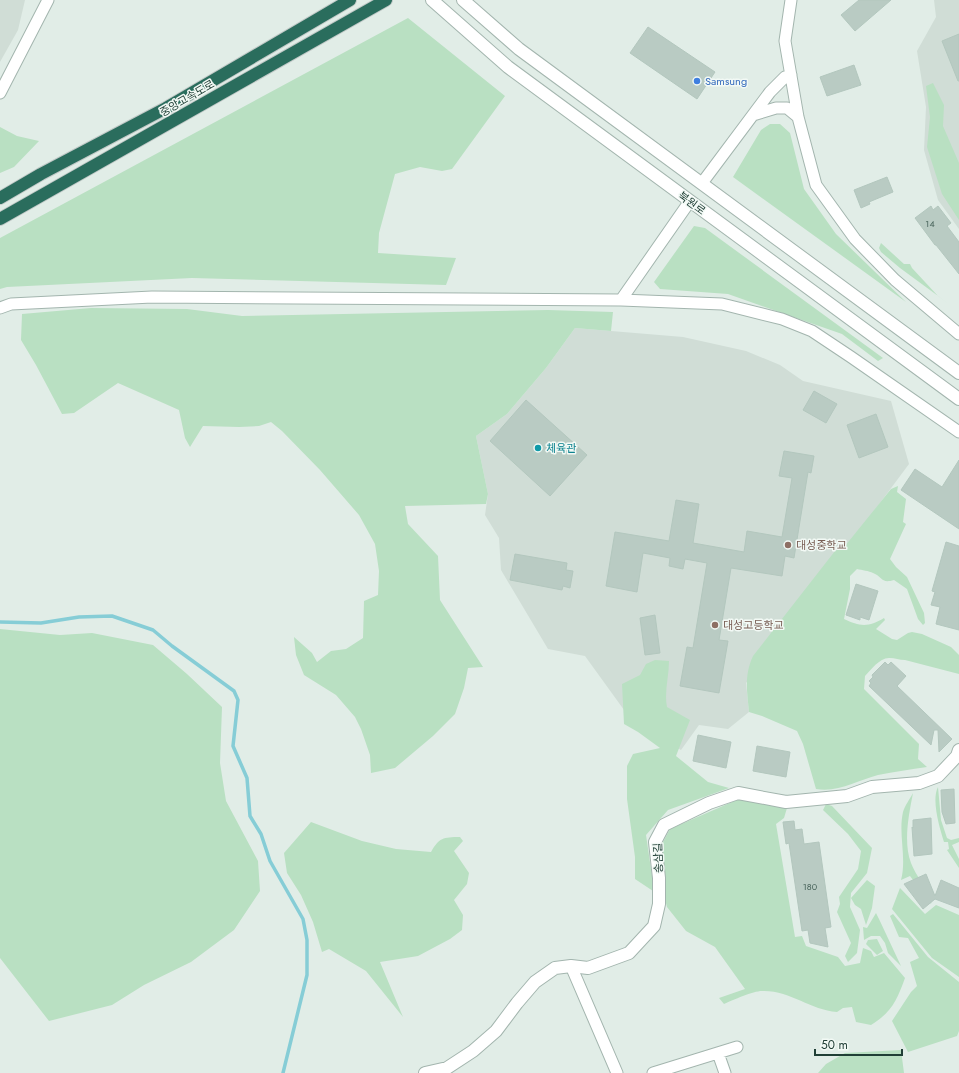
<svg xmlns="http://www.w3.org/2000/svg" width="959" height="1073" viewBox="0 0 959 1073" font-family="Jost,'Noto Sans KR',sans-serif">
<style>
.built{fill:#d0ddd6}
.green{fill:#b9e0c2}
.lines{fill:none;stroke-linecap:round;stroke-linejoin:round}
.stream{stroke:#86cdd6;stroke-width:3.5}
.building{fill:#b9cbc3;stroke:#b3c7be}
.minor-casing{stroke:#a3b5ae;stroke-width:13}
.tertiary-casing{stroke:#a3b5ae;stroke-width:14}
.motorway-casing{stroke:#c1c9c7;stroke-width:14}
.minor{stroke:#fff;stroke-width:11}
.tertiary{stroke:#fff;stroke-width:12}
.motorway{stroke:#2a6d5d;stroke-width:12}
.shop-dot{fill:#3f7fe0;stroke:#f2f9f5;stroke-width:1.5}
.culture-dot{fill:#0f9aa8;stroke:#f2f9f5;stroke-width:1.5}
.education-dot{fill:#8d6e63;stroke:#f2f9f5;stroke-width:1.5}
.labels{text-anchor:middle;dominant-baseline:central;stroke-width:3;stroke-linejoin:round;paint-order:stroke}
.number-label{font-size:9px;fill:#466259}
.shop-label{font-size:11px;fill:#366cbe;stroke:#f2f9f5;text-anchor:start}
.street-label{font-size:11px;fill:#203f36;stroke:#f2f9f5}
.culture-label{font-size:11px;fill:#0d838f;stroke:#f2f9f5;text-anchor:start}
.education-label{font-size:11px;fill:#785e54;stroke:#f2f9f5;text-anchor:start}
</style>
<rect width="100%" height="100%" fill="#e1ede7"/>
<path class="built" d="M0,0h25l-7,30 -18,32z
M934,0h25v229l-21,-29 -14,-50 2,-43 -9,-56 19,-34z
M575,328l108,9 63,14 34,14 23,16 88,20 18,63 -163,219 3,29 -21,17 -29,-4 -18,25 -49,-29 -47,-65 -37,-7 -47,-79 -2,-32 -14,-23 3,-21 -12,-58 31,-22 39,-46z"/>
<path class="green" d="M408,18l97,78 -53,73 -10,2 -22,-4 -25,7 -16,59 -1,20 78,5 -10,27 -254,-7 -185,9 -7,2v-51z
M933,83l11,22 -1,21 16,37v57l-17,-26 -15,-47 3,-30 -4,-31z
M770,124h10l10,9 14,56 32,45 70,68 -173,-125 28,-47z
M0,127l17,9 22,5 -25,26 -14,6z
M694,226l11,2 178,130 -5,3 -36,-27 -114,-40 -68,-5 -6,-7z
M881,243l23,21h6l2,4 26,28 11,8 -49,-36 -19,-16 -2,-4z
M91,308l96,1 55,7 306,-6 65,2 -2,19 -36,-3 -29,40 -39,46 -31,22 12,58 -2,10 -81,2 3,18 30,32 2,44 43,67 -15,1 -4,20 -9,26 -22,22 -38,32 -24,5 -1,-18 -9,-26 -6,-12 -19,-22 -32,-20 -8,-20 -2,-18 18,16 5,9 14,-11 15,-2 17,-11 1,-37 14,-6 1,-24 -4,-27 -16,-29 -39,-45 -38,-39 -11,-9 -12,4 -20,1 -36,-1 -13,21 -5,-9 -6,-28 -61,-27 -44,30 -12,1 -26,-49 -15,-25 1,-26z
M898,486l-1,6 9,7 -3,23 3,2 -16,35 6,8 11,10 17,36 1,10 -2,2 -5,-6 -11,-30 -13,-9c-13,4 -11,-3 -21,-7 -4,-2 -11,-3 -16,-4l-7,7v13l-6,30c15,7 24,9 40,-1l1,2 -9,9 16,10 5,1 11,-7 4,-1 10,2 29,13 8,8v19l-54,-14c-6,0 -10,-2 -15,-2 -10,-1 -19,12 -25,18l-1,13 55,55 -1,15 9,8c-16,2 -33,5 -49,8 -20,5 -40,18 -62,14l-13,-45 -6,-13 -35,-15 -13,-4c-2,-21 -5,-36 4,-56l82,-105 10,-5 46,-57z
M0,629l60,6 32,-2 61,12 34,29 35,33 -2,56 6,38 32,60 2,30 -26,39 -43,32 -47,23 -32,20 -63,16 -49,-63z
M655,660l14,1c0,16 -5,31 -2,46l23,13 -14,36 32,26 21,6 -61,22 -22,25 6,41 1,15 -18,-12v-22l-8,-58v-33l6,-12 27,-6 -22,-16 -14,-8 -2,-40 18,-9 6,-11z
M938,787l3,33 6,18 4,2 8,-2v4l-7,3 7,14v9l-12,-18 2,-1 -1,-7h-4c-4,-13 -13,-42 -6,-55z
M913,793c-4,21 -10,49 -2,70 5,13 15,24 21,35l-1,6 -21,-28 -9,4c6,-22 -3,-46 2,-68 2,-7 7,-13 10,-19z
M739,799l48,9 -3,10 -8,6 19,113 7,-1 4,10 32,11 7,9 15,-3 3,-15 8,3 3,6 10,-4 21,25c-8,22 -13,34 -34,47l-15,-3 -4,-15 -9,1 -6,4c-27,-2 -47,-22 -75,-21 -9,0 -29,9 -38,13l-5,-6 26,-9 -30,-42 -29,-16 -19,-24 -3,-12 -2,-51 8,-15z
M826,804l6,2 40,42 -5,25 -16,20 -1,14 10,23 -3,23 -9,9 -3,-6 6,-13 -14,-31 3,-8 -1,-7 19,-28 3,-18 -13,-17 -25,-24z
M311,822l51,19 34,8 35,3c8,-14 12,-15 29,-15l3,4 -9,10 15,22 -2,11 -13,16 9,15 -1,15 -12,9 -32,17 -38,6 23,55 -37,-46 -37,-22 -7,3 -9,-30 -12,-27 -14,-22 -3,-20z
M867,880l8,6 -3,22 -6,17 -5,-16 -6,-4 -4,-7z
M900,888l25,26 11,-9 23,10v62l-27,-19 -40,-49z
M876,913l3,6 22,47 -13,-13 -3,-10 -5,-7h-9l-7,4 -1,-13 4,1z
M893,914l35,43 31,25v49l-2,5 -49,16 -16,-31 19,-29 6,-6 -7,-24 9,-4 -11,-20 -9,-1 -9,-21z
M877,939l6,12 -6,4 -11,-11 2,-4z
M901,1050l3,23h-86l8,-9 19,-11z"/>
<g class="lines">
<path class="stream" d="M0,622l41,1 38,-6 33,-1 41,14 19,16 62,45 4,9 -5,46 14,32 3,38 11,18 9,27 33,58 4,21v35l-24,98"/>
</g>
<path class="building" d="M859,0h32l-36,31 -14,-16z
M648,27l67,45 -18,27 -67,-46z
M959,34v47h-1l-16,-40z
M854,65l7,20 -34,11 -7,-19z
M887,177l6,15 -24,10 1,2 -9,4 -7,-18z
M931,206l2,4 5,-4 13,17 -4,3 12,16v32l-23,-29h-1l-20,-27z
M814,391l23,13 -11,19 -23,-13z
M526,400l61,55 -37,41 -60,-55z
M876,414l12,33 -29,11 -12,-33z
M784,451l30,5 -3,17 -3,-1 -14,86 -9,-2 -3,20 -51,-8 -12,72 9,1 -9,52 -39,-7 7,-39 6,1 14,-85 -22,-4 -2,10 -14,-3 1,-8 -27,-5 -6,39 -31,-6 9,-54 54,9 7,-41 23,4 -6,39 51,9 3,-21 35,6 10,-59 -13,-2z
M959,460v69l-58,-39 14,-21 27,18z
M946,542l13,4v84l-23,-6 4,-17 -9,-2 4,-13 -3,-1z
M515,554l52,9 -1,7 7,1 -3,17 -7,-2 -1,4 -52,-10z
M856,584l22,7 -9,29 -9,-3v3l-14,-5z
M655,615l5,38 -15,2 -5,-37z
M885,662l3,3 3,-3 15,14 -9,10 55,53 -13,13 -1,-22h-4l-3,15 -62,-59 2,-3 -2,-2 4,-4 -1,-2z
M698,735l33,7 -5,26 -33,-7z
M757,746l33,6 -4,25 -33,-6z
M954,789l1,34 -9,1 -4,-12 -1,-22z
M931,818l1,36 -18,2 -2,-29 1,1v-8z
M794,821l1,9 7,-1 2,15 15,-2 12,85 -6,1 3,19 -18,-4 -2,-13 -6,1 -13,-88 -3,1 -3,-22z
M926,874l9,22 6,-16 18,8v20l-24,-9 -12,10 -19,-25z"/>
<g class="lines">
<g class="minor-casing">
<path id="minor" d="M791,0l-6,41 13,76 18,68 39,54 40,41 64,54
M0,93l48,-93
M753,115l23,-7h11l11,9
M702,183l68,-91 15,-15 6,-2
M621,300l69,-99
M0,308l11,-4 141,-7 469,3 101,4 60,15 30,12 39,26 108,75
M571,966l46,107
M718,1053l7,20
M653,1073l84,-26"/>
</g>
<g class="tertiary-casing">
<path id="tertiary" d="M432,0l76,67 451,332
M463,0l56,49 440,324
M425,1073l22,-5 26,-17 23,-20 21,-28 18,-21 20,-14 16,-2 17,2 41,-15 25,-27 5,-22v-26l-4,-36 9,-17 45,-22 29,-10 48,9 61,-6 25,-9 47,-4 19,-7 19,-20 2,-6"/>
</g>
<g class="motorway-casing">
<path id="motorway" d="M0,198l41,-24 125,-66 184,-108
M0,219l386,-219"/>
</g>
<use href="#minor" class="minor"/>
<use href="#tertiary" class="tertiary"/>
<use href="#motorway" class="motorway"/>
</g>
<circle class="shop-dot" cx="697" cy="81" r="4"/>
<circle class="culture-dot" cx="538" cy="448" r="4"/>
<g class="education-dot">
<circle cx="788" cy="545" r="4"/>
<circle cx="715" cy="625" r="4"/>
</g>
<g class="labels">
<g class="number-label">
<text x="930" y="223">14</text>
<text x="810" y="886">180</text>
</g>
<g class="shop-label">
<text x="705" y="81">Samsung</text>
</g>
<g class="street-label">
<text transform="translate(187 98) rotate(-30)">중앙고속도로</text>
<text transform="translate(692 203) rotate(36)">북원로</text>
<text transform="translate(658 858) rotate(-92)">송삼길</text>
</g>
<g class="culture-label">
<text x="546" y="448">체육관</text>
</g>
<g class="education-label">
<text x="796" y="545">대성중학교</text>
<text x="723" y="625">대성고등학교</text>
</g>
</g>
<path d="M815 1049v6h87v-6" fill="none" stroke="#203f36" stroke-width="2"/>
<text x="821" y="1049" font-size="12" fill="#203f36" stroke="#f2f9f5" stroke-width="3" paint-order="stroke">50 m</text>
</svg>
